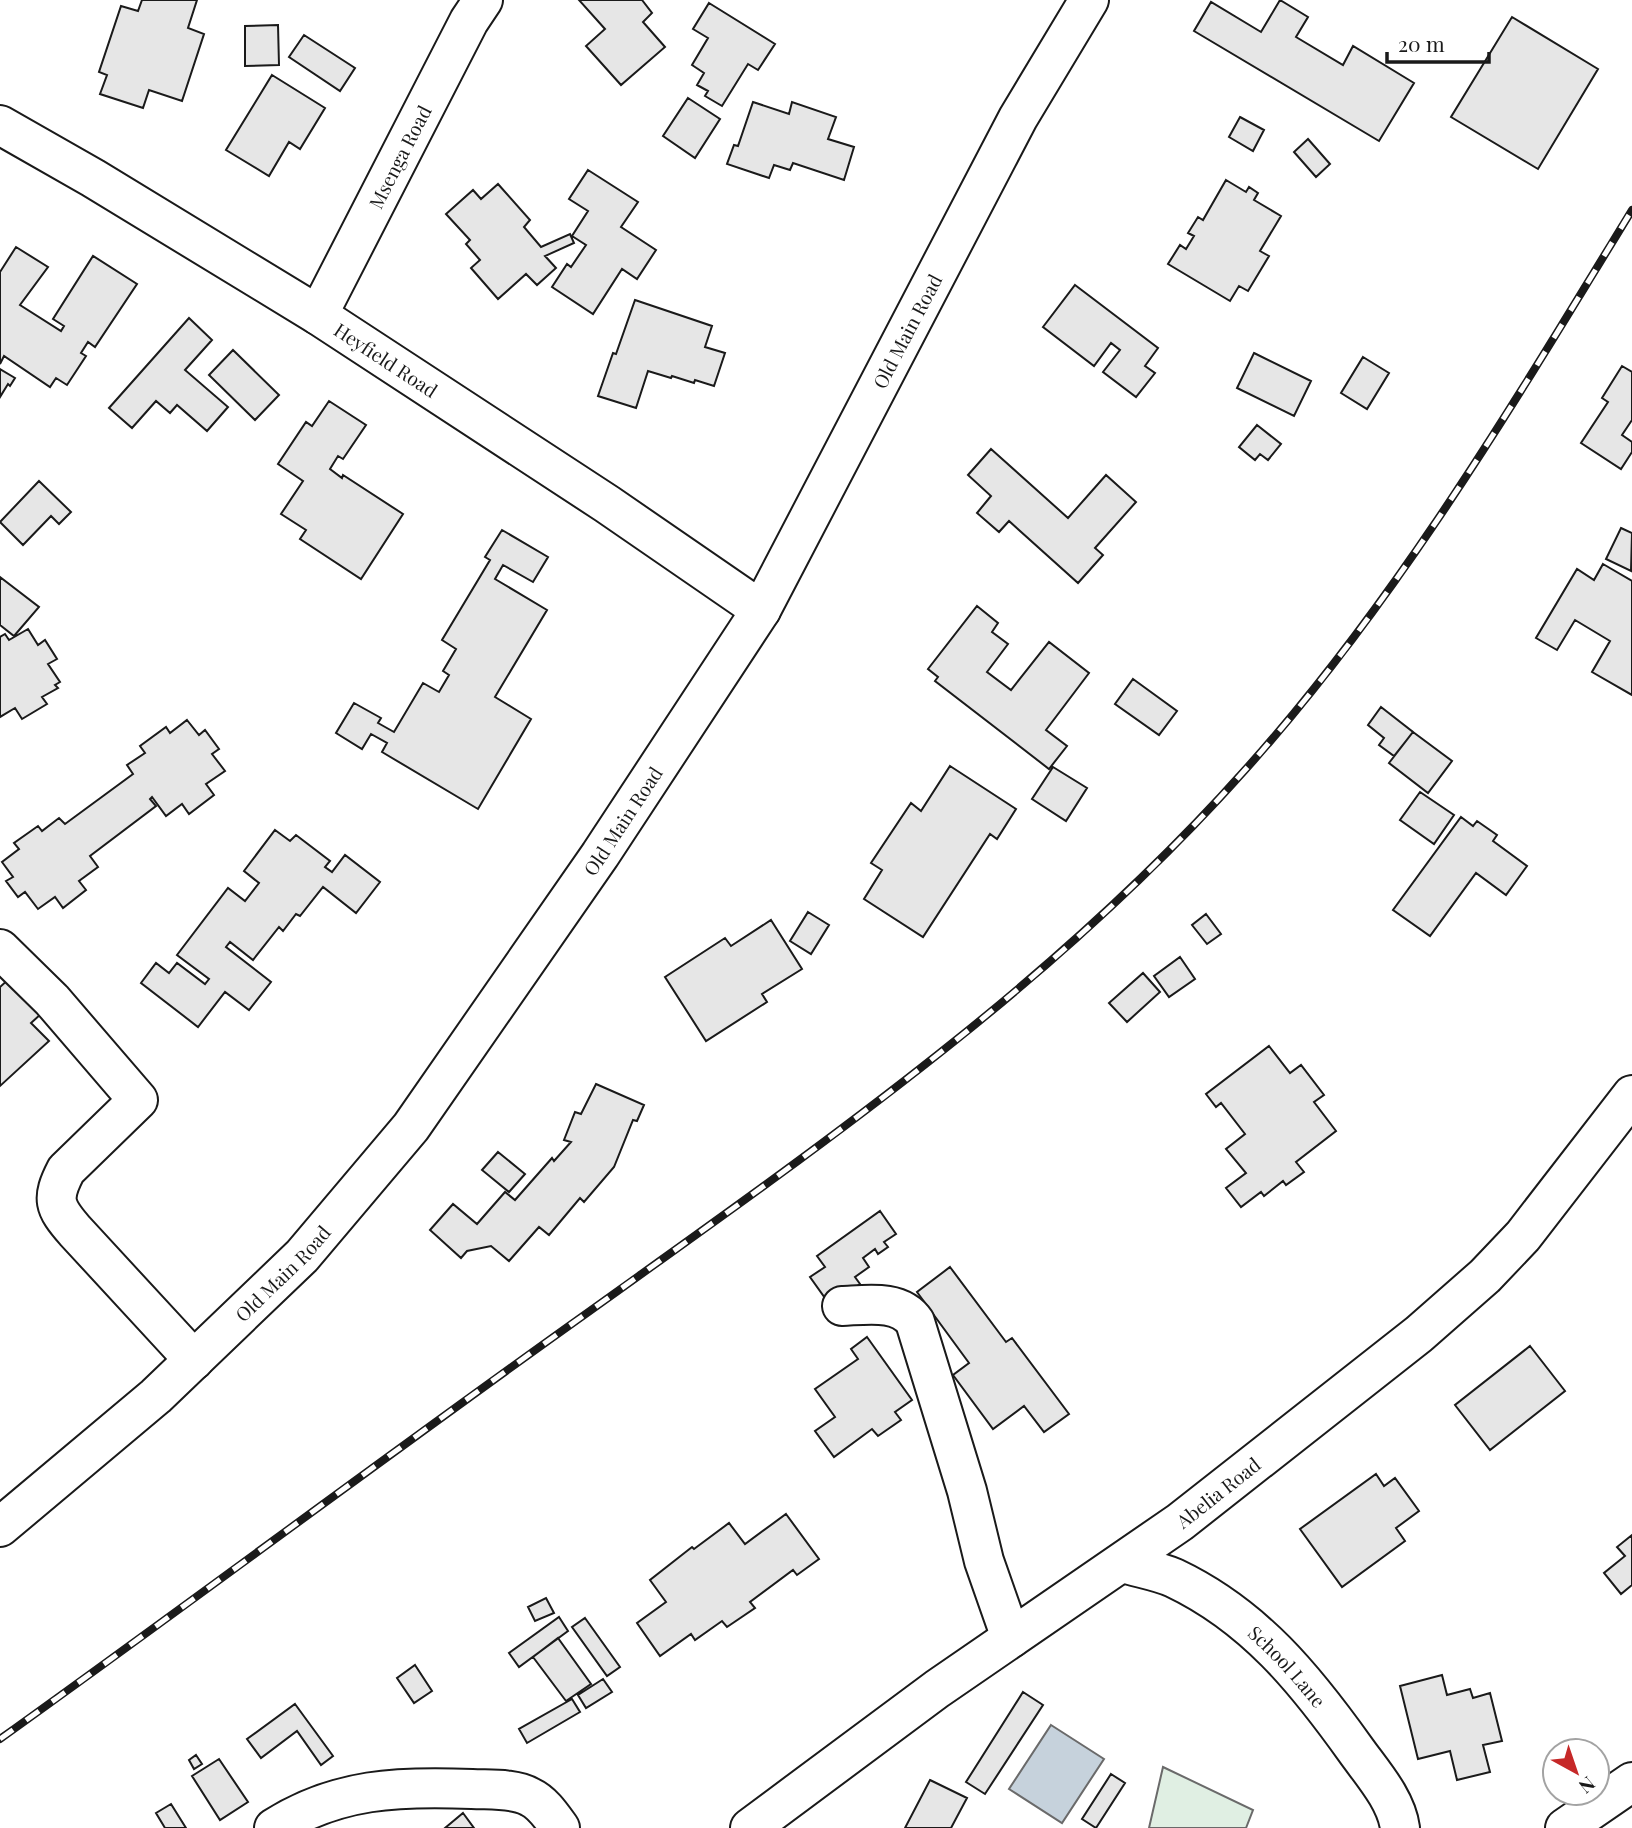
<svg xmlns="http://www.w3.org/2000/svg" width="1632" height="1828" viewBox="0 0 1632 1828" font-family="'Playfair Display',serif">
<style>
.green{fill:#e0efe3;stroke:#6a6a6a;stroke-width:2}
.water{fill:#c6d2dc;stroke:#6a6a6a;stroke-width:2}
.building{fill:#e6e6e6;stroke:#1a1a1a;stroke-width:2}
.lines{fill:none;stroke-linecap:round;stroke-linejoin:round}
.minor-casing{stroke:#1a1a1a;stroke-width:42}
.minor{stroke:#fff;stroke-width:38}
.rail-casing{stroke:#1a1a1a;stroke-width:8}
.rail{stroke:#fff;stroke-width:5;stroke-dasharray:16;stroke-linecap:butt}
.labels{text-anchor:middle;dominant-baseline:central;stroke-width:5;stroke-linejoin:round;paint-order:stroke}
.street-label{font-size:19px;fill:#1a1a1a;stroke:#fff}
</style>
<rect width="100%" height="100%" fill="#fff"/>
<path class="green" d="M1163,1767l90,43 -7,18h-97z"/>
<path class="water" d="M1051,1725l53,34 -42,64 -53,-34z"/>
<path class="building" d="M142,0h55l-9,28 16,6 -22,67 -33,-11 -6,18 -43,-14 7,-19 -8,-3 22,-66 17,5z
M579,0h63l10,13 -9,9 22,25 -44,38 -35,-39 19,-17z
M1280,0l28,17 -12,20 47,28 10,-19 61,37 -35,58 -185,-110 17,-29 50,30z
M709,3l66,41 -17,26 -10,-6 -26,42 -17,-10 3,-5 -11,-6 7,-12 -12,-8 16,-27 -15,-9z
M1512,17l86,52 -60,100 -87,-52z
M278,25l1,40 -34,1v-40z
M304,35l51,33 -15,23 -51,-34z
M272,75l53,33 -25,41 -11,-7 -20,34 -43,-26z
M688,98l32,21 -25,39 -32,-22z
M753,102l36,12 3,-12 44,15 -8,22 26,8 -10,33 -51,-17 -3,7 -16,-5 -5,13 -42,-14 7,-19 4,1z
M1240,117l24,13 -11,21 -24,-14z
M1308,139l22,25 -14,13 -22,-25z
M588,170l50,32 -17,25 35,23 -19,29 -15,-10 -29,45 -41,-27 15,-23 4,3 15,-22 -14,-9 16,-25 -19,-12z
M1226,180l20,12 3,-5 9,6 -4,7 27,16 -21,35 9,5 -21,35 -9,-5 -9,15 -62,-37 12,-19 6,4 8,-13 -6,-3 10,-16 5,3z
M498,184l32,36 -6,7 17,20 29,-13 4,9 -29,13 11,12 -19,17 -11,-11 -28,25 -27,-31 9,-8 -14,-16 4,-4 -24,-26 27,-24 8,9z
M16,247l32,20 -28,38 41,26 3,-5 -11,-7 40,-63 44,28 -42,63 -7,-5 -7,11 5,3 -19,29 -11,-7 -6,9 -46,-31 -4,8v-92z
M1075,285l83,63 -13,18 10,7 -19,24 -33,-25 17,-22 -9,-7 -17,23 -51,-39z
M635,300l77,26 -7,21 20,6 -11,33 -19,-6 -1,3 -22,-7 -1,2 -23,-7 -12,37 -38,-12 15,-43 3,1z
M189,318l23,22 -27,30 43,37 -21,24 -30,-26 -7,8 -14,-12 -24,27 -23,-20z
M233,350l46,45 -24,25 -46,-45z
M1254,353l57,28 -17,35 -57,-28z
M1363,357l26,16 -22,36 -26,-16z
M1622,366l10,6v48l-10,15 10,7v10l-11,17 -40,-26 27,-41 -6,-4z
M0,369l15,9 -5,8 -2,-2 -8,13z
M329,401l37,24 -23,34 -5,-3 -8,13 12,9 1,-3 60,39 -42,65 -61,-40 6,-9 -25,-16 22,-33 -25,-17 28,-42 6,4z
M1257,425l24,19 -13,16 -8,-6 -5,6 -16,-13z
M991,449l77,69 38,-43 30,27 -41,46 8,7 -25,28 -69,-62 -10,11 -22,-19 14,-17 -23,-21z
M39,481l32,31 -12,12 -8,-8 -28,29 -23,-23z
M1621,528l11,5 -1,38 -25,-12z
M502,530l46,27 -15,25 -30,-17 -8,14 52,31 -52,87 36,22 -53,90 -96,-57 5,-9 -16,-9 -9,15 -26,-16 18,-30 27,15 -3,5 16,9 29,-49 16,9 10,-17 -6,-4 13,-22 -14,-9 48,-80 -5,-3z
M1603,564l29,17v114l-40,-23 18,-31 -35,-21 -18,30 -21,-12 41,-69 17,11z
M0,577l39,30 -25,29 -14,-11z
M977,606l21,17 -6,9 16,12 -21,28 24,18 38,-48 40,31 -43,57 21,16 -18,23 -114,-88 3,-4 -10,-8z
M28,629l10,16 7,-5 12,19 -9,5 12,18 -5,3 3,3 -16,9 5,7 -25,15 -7,-11 -15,9v-80l5,-3 4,6z
M1133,679l44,32 -18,24 -44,-31z
M1381,707l32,25 -19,24 -15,-11 5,-7 -16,-13z
M187,720l12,15 6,-5 14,19 -7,5 13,17 -19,13 8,11 -25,19 -7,-10 -16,12 -14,-19 -2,2 6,7 -66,50 8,11 -19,14 7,9 -23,18 -8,-11 -17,12 -13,-17 -7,5 -12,-16 7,-4 -11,-15 17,-13 -5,-6 24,-17 4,5 17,-13 6,6 68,-50 -6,-9 18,-12 -5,-7 26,-19 4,6z
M1413,732l39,29 -24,32 -39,-30z
M950,766l66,43 -19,30 -7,-5 -67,103 -59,-38 18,-29 -11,-7 40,-60 10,8z
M1053,767l34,21 -21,33 -34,-22z
M1420,792l34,23 -20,29 -34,-24z
M1461,817l12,9 4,-5 20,14 -4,6 34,25 -21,29 -30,-22 -46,63 -37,-26z
M275,830l15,11 6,-6 34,26 -5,6 7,5 13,-17 35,27 -24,31 -33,-26 -23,29 -4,-2 -13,17 -4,-4 -26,33 -23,-18 -4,5 45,35 -22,28 -24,-18 -27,35 -57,-44 15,-20 13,10 8,-10 28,21 4,-5 -32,-24 51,-67 17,13 14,-18 -15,-12z
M808,912l21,13 -18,29 -21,-13z
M1206,914l15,20 -14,10 -15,-19z
M771,920l31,49 -40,25 5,8 -61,39 -41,-64 60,-39 6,8z
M1180,957l15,22 -26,18 -15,-21z
M1143,973l17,19 -33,30 -18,-19z
M10,978l32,35 -11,10 18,18 -49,45v-99z
M1269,1046l21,27 11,-8 23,30 -10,7 22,29 -40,31 8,10 -18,13 -3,-4 -19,15 -3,-4 -20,15 -15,-19 20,-15 -20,-24 19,-15 -24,-31 -5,4 -10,-13z
M596,1084l48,21 -7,16 -4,-1 -19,47 -30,35 -4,-4 -31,37 -10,-8 -30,34 -18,-15 -24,5 -6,7 -31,-28 23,-26 24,20 28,-32 10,8 37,-42 2,3 17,-19 -7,-2 11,-28 6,2z
M498,1152l27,22 -16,18 -27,-22z
M880,1211l16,23 -12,8 4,5 -10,7 -3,-5 -12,9 6,9 -14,10 5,7 -30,21 -20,-28 15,-10 -8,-11z
M950,1267l56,75 6,-4 57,76 -25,18 -20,-26 -31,23 -40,-54 16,-12 -52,-71z
M867,1337l45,63 -17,12 6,8 -23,16 -6,-7 -38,28 -19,-26 20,-14 -20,-28 43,-30 -7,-10z
M1530,1346l35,45 -75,59 -35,-45z
M1376,1474l8,12 11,-8 24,33 -23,17 9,13 -63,46 -42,-58z
M786,1514l33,45 -22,16 -4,-5 -43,32 5,6 -28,19 -5,-6 -27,19 -4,-6 -31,22 -23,-33 29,-21 -16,-22 42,-33 2,2 35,-26 16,21z
M1632,1535v50l-11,9 -17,-21 21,-17 -8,-9z
M546,1598l8,15 -19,8 -7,-14z
M559,1617l9,14 -49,36 -10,-14z
M585,1618l35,49 -13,9 -35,-49z
M558,1638l33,46 -25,17 -33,-44z
M415,1665l17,26 -18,12 -17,-25z
M1442,1675l5,20 23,-6 3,9 17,-5 12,48 -19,4 7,27 -33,8 -7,-29 -32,8 -18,-73z
M603,1679l9,13 -26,16 -8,-13z
M1023,1692l20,13 -58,89 -19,-12z
M572,1699l8,13 -53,31 -8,-14z
M295,1704l38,52 -12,9 -24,-34 -36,27 -14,-19z
M196,1755l6,9 -8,5 -5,-9z
M219,1759l29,43 -28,18 -28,-44z
M1111,1774l14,9 -29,45 -14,-9z
M930,1780l37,18 -16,30h-46z
M171,1804l15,24h-21l-9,-15z
M463,1813l11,15h-29z"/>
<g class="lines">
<g class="minor-casing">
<g id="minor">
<path id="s1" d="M0,125l93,53 225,137 289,189 154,106"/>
<path id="s2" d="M318,315l151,-294 14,-21"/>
<path d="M0,949l52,51 86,100 -72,70c-15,29 -12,37 9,61l119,129"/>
<path d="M842,1306c24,-1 58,-7 73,16l52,169 17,70 27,77"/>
<path id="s3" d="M0,1527l156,-131 146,-140 109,-129 189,-272 161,-245 257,-492 71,-118"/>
<path id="s4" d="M1123,1563c16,5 35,8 51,15 80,38 131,101 181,171 17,24 41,50 45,79"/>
<path d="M274,1828c63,-40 125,-42 198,-39 18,1 42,-1 58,8 13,6 22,20 30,31"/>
<path id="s5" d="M750,1828l187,-139 243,-167 239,-188 66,-58 38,-40 109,-141"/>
<path d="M1565,1828l67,-46"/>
</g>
</g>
<use href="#minor" class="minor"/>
<g class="rail-casing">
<path id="rail" d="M0,1739c194,-139 385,-282 580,-421 234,-168 472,-331 665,-548 152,-169 269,-367 387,-560"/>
</g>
<use href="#rail" class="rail"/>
</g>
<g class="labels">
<g class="street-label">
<text stroke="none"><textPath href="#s2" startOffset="178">Msenga Road</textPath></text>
<text stroke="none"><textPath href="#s3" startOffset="1514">Old Main Road</textPath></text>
<text stroke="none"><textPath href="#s1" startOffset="452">Heyfield Road</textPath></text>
<text stroke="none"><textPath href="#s3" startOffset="947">Old Main Road</textPath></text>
<text stroke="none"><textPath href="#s3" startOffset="380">Old Main Road</textPath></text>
<text stroke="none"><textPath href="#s5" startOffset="576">Abelia Road</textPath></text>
<text stroke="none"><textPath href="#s4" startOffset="198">School Lane</textPath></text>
</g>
</g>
<g transform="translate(1576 1772) rotate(140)"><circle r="33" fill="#ffffff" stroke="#a3a3a3" stroke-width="2"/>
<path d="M0-5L12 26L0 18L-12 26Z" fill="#c62828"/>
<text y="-10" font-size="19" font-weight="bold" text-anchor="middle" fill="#1a1a1a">N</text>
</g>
<path d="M1387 52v10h102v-10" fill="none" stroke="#1a1a1a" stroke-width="3.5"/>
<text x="1398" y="52" font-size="21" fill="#1a1a1a" stroke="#ffffff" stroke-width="5" paint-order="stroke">20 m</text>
</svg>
